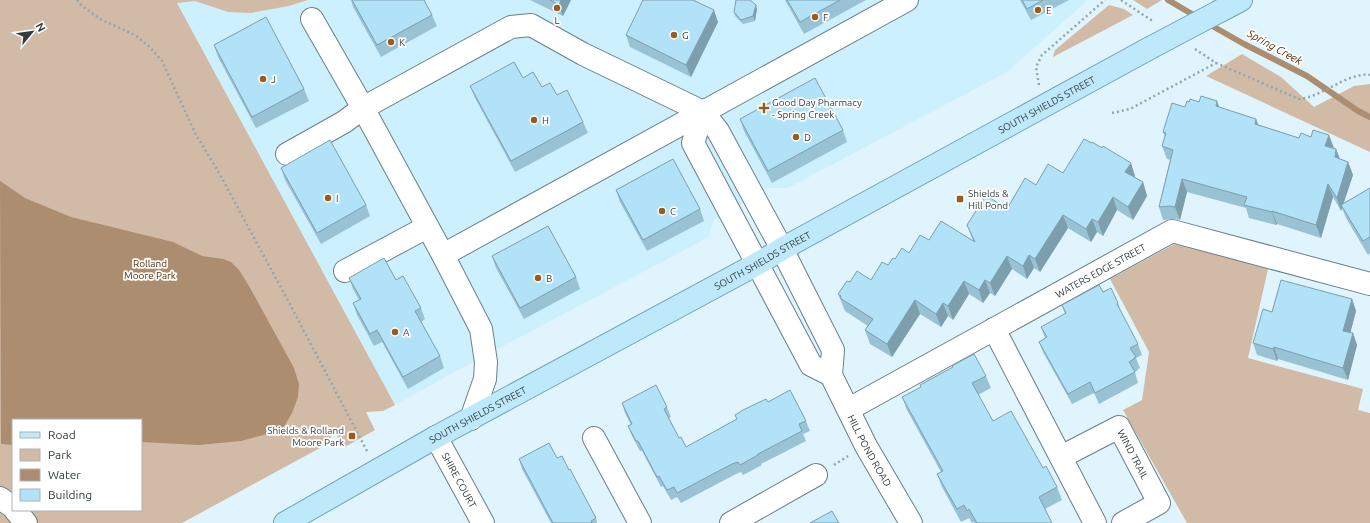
<svg xmlns="http://www.w3.org/2000/svg" width="1370" height="523" viewBox="0 0 1370 523" font-family="Ubuntu,sans-serif">
<style>
.built{fill:#cdf0fe}
.green{fill:#d1bba6;fill-rule:evenodd}
.water{fill:#ad8d6f}
.lines{fill:none;stroke-linecap:round;stroke-linejoin:round}
.stream{stroke:#ad8d6f;stroke-width:6}
.minor-casing{stroke:#687f89;stroke-width:24}
.major-casing{stroke:#71a3b7;stroke-width:24}
.path{stroke:#94a4aa;stroke-width:2.5;stroke-dasharray:2 3;stroke-linecap:butt}
.minor{stroke:#fff;stroke-width:22}
.major{stroke:#bee9fa;stroke-width:22}
.major-bridge-casing{stroke:#71a3b7;stroke-width:24;stroke-linecap:butt}
.major-bridge{stroke:#bee9fa;stroke-width:22}
.wall{fill:#99c2d4}
.shaded-wall{fill:#7d9ead}
.building{fill:#b2e2f7;stroke:#7d9ead}
.poi-dot{fill:#985d1c;stroke:#fff;stroke-width:1.5}
.labels{text-anchor:middle;dominant-baseline:central;stroke-width:3.5;stroke-linejoin:round;paint-order:stroke}
.poi-label{font-size:10px;fill:#323d41;stroke:#fff;text-anchor:start}
.street-label{font-size:10px;fill:#323d41;stroke:#fff}
.park-label{font-size:10px;fill:#4a2902;stroke:#fff}
.water-label{font-size:11px;font-style:italic;fill:#52310b;stroke:#fff}
</style>
<rect width="100%" height="100%" fill="#e0f4fd"/>
<path class="built" d="M308,0h780l-81,72 -219,116h-20l-54,31 -5,18 -253,134 -61,34 -218,-403 18,-1 33,11 61,-6z"/>
<path class="green" d="M0,0h308l-19,6 -39,7 -22,-1 -33,-11 -18,2 218,402 -12,6 -17,1 9,18 -30,17 -11,-15 -7,11 -7,5 -138,75h-182zM13,420h128v90h-128z
M1133,0h29l-15,9z
M1109,5l15,4 9,6 -80,42 2,-7z
M1242,54l39,23 33,30 40,-21 16,-2v68l-164,-76z
M1178,242l90,27 -20,89 115,31 -5,21 12,3v110h-183l-64,-113 19,-10 7,-48 -39,-73z"/>
<path class="water" d="M0,181l25,17 46,19 102,25 29,14 21,3 8,3 8,8 10,16 45,82 5,16 -1,13 -6,16 -10,17 -41,11 -42,4 -58,-3v-22h-128v25l-12,-1z"/>
<g class="lines">
<path class="stream" d="M1168,0l29,17
M1207,23l37,21 63,32 51,35 12,6"/>
<g class="minor-casing">
<g id="minor">
<path d="M312,19l51,89 80,147 38,74 5,33 -1,17 -14,40"/>
<path d="M703,112l-10,31 118,222 20,10"/>
<path id="s1" d="M287,154l57,-32 19,-14 148,-81 20,-2 52,29 120,58 15,19 64,118 51,101 -2,25 35,71 45,77"/>
<path d="M443,255l464,-255"/>
<path d="M345,271l82,-44"/>
<path d="M994,329l101,194"/>
<path id="s2" d="M849,409l323,-178 198,53"/>
<path id="s3" d="M436,437l47,86"/>
<path d="M594,438l46,85"/>
<path id="s4" d="M1061,457l58,-30 40,76 -36,20"/>
<path d="M0,498l13,9"/>
<path d="M15,510l11,13"/>
<path d="M731,523l85,-48"/>
</g>
</g>
<g class="major-casing">
<g id="major">
<path d="M1220,11l21,-11"/>
<path id="s5" d="M285,523l151,-86 321,-173 25,-15 368,-201"/>
</g>
</g>
<path class="path" d="M77,0l4,5 19,14 35,16 14,11 13,15 34,74 22,36 68,126 81,154
M1121,0l33,22
M1195,49l21,14 83,36c24,-2 48,-27 71,-24
M1039,85l-3,-18 6,-12 63,-55
M1112,113l18,-4 86,-46
M834,465l14,-9"/>
<use href="#minor" class="minor"/>
<use href="#major" class="major"/>
<g class="major-bridge-casing">
<path id="major-bridge" d="M1150,48l70,-37"/>
</g>
<use href="#major-bridge" class="major-bridge"/>
</g>
<path class="wall" d="M351,0h73l8,15 5,11 -56,31 -28,-50z
M530,0h41l-8,16z
M785,0h81l-62,34z
M1020,0h49l-38,20z
M757,9l-2,12 -12,3 -8,-8 -1,-4z
M718,22l-27,55 -61,-30 -4,-12z
M214,45l90,44 5,12 -53,27 -38,-71z
M523,78l34,17 26,27 5,11 -73,39 -40,-74 -5,-12z
M1189,102h10l20,5 40,18 40,13 37,11 4,10 8,3 5,13 -9,28 26,-15v65l-2,2 -22,-37 -4,-10 -1,3 -8,-14 -12,41 -44,-14 -1,1 -27,-7 -3,-10 -59,-16 -7,28 -5,-1 -12,1 -4,-13 11,-47 -3,-1 -5,-13 3,-9 -2,-5z
M740,119l103,11 4,12 -75,41 -28,-52z
M281,168l85,37 4,11 -49,28 -36,-64z
M1063,173l72,3v1l8,5 4,14 -14,24 -16,-10 -14,26 -6,-4 -6,10 -23,-14 -28,44 -6,-4 -7,11 -15,-10 -17,27 -5,-3 -7,10 -14,-9 -16,26 -5,-4 -7,11 -21,-13 -28,43 -22,-13 -5,-14 3,-4 -23,-15 -7,-17 12,-12 21,-2 24,-21 14,-6 64,-12 -6,-16 40,-16 29,-24z
M616,190l84,19 4,12 -57,30 -27,-49z
M492,256l84,21 4,12 -56,30 -28,-51z
M349,278l47,2 25,28 4,11 -4,3 19,34 4,12 -36,21 -26,-47 -8,4 -17,-31 -4,-12 6,-3 -6,-11z
M1103,292l15,11 4,11 16,30 4,11 -6,3 4,10 -2,1v1l-3,2 3,11 -39,21 -5,-11 -22,11 -29,-52 -4,-10 6,-4 -4,-11 24,-13 -3,-9z
M1352,299l4,12 -6,22h3l4,12 -9,35 -70,-21 -1,2 -20,-6 -4,-12 19,-31z
M986,376l5,12 -13,7 15,26 50,47 14,19 5,13 -17,9 7,14h-78v-1l-2,1 -3,-5 -8,4 -19,-35 -5,-13 4,-2 -34,-62 -5,-13z
M768,402l38,19 4,10 -7,3 3,7 -45,23 1,1 -19,10 -2,-3 -5,2 -55,29 -4,-6 -6,3 -8,-14 -2,1 -19,-36h-2l-8,-15 -4,-10 3,-1 -6,-12 -3,-10 45,4 4,10 -2,1 10,20 7,9 51,-28 -2,-4z
M557,458l39,60 1,5h-46l-29,-54 -3,-10z"/>
<path class="shaded-wall" d="M561,0h10l-8,16 -4,-11z
M756,5l1,4 -2,12 -2,-5z
M714,10l4,12 -27,55 -5,-12z
M1217,101l5,13 -6,-8z
M1256,119l5,13 -6,-8z
M1329,135l5,13 -9,-2z
M1336,149l5,13 -6,-5z
M1348,162l5,13 -11,32 -1,-2 1,3 -1,3 -4,-13z
M1131,163l4,13 -5,9 -5,-13z
M1182,179l5,13 -7,28 -5,-13z
M1143,182l4,14 -14,24 -5,-13z
M1328,184l5,13 -12,41 -5,-13z
M1113,197l4,13 -14,26 -5,-14z
M1272,211l5,13 -1,1 -4,-13z
M1063,215l5,13 -28,44 -5,-13z
M1092,219l5,13 -6,10 -5,-13z
M1029,255l5,13 -7,11 -4,-13z
M1007,256l5,13 -17,27 -5,-13z
M985,280l5,13 -7,10 -4,-13z
M964,281l5,13 -16,26 -5,-14z
M1352,299l4,12 -8,31 -5,-11z
M915,300l5,14 -28,43 -5,-13z
M943,303l5,13 -7,11 -5,-13z
M1353,333l4,12 -9,35 -5,-12z
M1274,347l4,12 -1,2 -4,-12z"/>
<path class="building" d="M352,0h72l8,15 -55,30z
M550,0h11l-2,5z
M643,0h50l21,10 -28,55 -60,-30z
M736,0h14l6,5 -3,11 -12,4 -7,-8z
M787,0h53l-40,22z
M1022,0h21l-16,9z
M266,17l38,72 -52,28 -38,-72z
M514,62l9,16 10,-6 9,15 8,-4 7,12 10,-5 16,32 -72,39 -41,-75z
M815,78l28,52 -75,41 -28,-52z
M1201,96l16,5 -1,5 40,13 -1,5 44,14 2,-5 10,4 2,-7 16,5 -4,11 11,3 -1,8 13,5 -11,36 -9,-14 -12,41 -44,-14v1l-28,-7 3,-8 -65,-18 -7,28 -5,-1 -11,1 14,-57 -11,-4 4,-13 -3,-1 9,-29 13,4 2,-6 2,1 1,-3 9,3z
M1084,139l8,4v-1l10,6 1,-2 28,17 -6,9 18,10 -15,25 -15,-10 -15,25 -6,-3 -6,10 -23,-14 -28,44 -6,-4 -6,11 -16,-10 -17,27 -5,-3 -6,10 -15,-9 -16,25 -5,-3 -7,11 -21,-14 -28,44 -22,-14 8,-11 -33,-21 1,-2 -3,-2 9,-13 3,1 7,-11 14,9 11,-18 6,3 5,-7 2,1 7,-11 7,5 11,-18 9,5 12,-19 34,21 -8,-17 19,-30 21,14 18,-31 11,7 12,-21 15,9z
M330,140l36,65 -49,28 -36,-65z
M673,159l27,50 -57,31 -27,-50z
M1370,188v49l-7,4 -22,-36z
M548,226l28,51 -56,31 -28,-52z
M384,258l12,22 7,-4 18,32 -6,3 25,45 -37,21 -26,-47 -7,4 -17,-31 8,-4 -12,-21z
M1281,280l71,19 -9,32 10,2 -10,35 -69,-21 -1,2 -20,-6 10,-34 9,3z
M1099,285l4,7 8,-4 7,15 -1,1 21,40 -8,4 6,9 -2,1v1l-5,3 6,10 -40,21 -5,-11 -22,12 -29,-52 8,-5 -6,-10 25,-14 -4,-8z
M974,354l12,22 -14,7 21,38 18,-10 32,57 3,-2 11,21 -18,10 13,26h-75l-8,-14 -2,2 -3,-6 -7,4 -20,-35 6,-3 -41,-74 19,-10 -1,-2 33,-18 -1,-1z
M656,385l11,22 -3,2 15,29 2,-1 5,10 51,-28 -2,-4 8,-5 23,-11 2,3 22,-12 16,31 -7,3 3,7 -44,23v1l-18,10 -2,-3 -6,2 -55,29 -3,-6 -7,3 -8,-14 -2,1 -19,-36h-2l-8,-15 4,-2 -10,-21z
M549,443l8,15 5,-2 7,14 1,-1 26,49 -5,3 1,2h-39l-34,-64z
M832,511l7,12h-29z"/>
<g class="poi-dot">
<circle cx="557" cy="8" r="4"/>
<circle cx="1038" cy="10" r="4"/>
<circle cx="815" cy="17" r="4"/>
<circle cx="674" cy="35" r="4"/>
<circle cx="391" cy="42" r="4"/>
<circle cx="263" cy="79" r="4"/>
<path d="M762 102h4v4h4v4h-4v4h-4v-4h-4v-4h4z"/>
<circle cx="534" cy="120" r="4"/>
<circle cx="796" cy="137" r="4"/>
<circle cx="328" cy="198" r="4"/>
<rect x="956" y="195" width="8" height="8" rx="2"/>
<circle cx="662" cy="211" r="4"/>
<circle cx="538" cy="278" r="4"/>
<circle cx="395" cy="332" r="4"/>
<rect x="348" y="432" width="8" height="8" rx="2"/>
</g>
<g class="labels">
<g class="poi-label">
<text x="1046" y="10">E</text>
<text x="823" y="17">F</text>
<text x="557" y="20" text-anchor="middle">L</text>
<text x="682" y="35">G</text>
<text x="399" y="42">K</text>
<text x="271" y="79">J</text>
<text x="772" y="102">Good Day Pharmacy<tspan x="772" dy="12">- Spring Creek</tspan></text>
<text x="542" y="120">H</text>
<text x="804" y="137">D</text>
<text x="968" y="193">Shields &amp;<tspan x="968" dy="12">Hill Pond</tspan></text>
<text x="336" y="198">I</text>
<text x="670" y="211">C</text>
<text x="546" y="278">B</text>
<text x="403" y="332">A</text>
<text x="344" y="430" text-anchor="end">Shields &amp; Rolland<tspan x="344" dy="12">Moore Park</tspan></text>
</g>
<g class="street-label">
<text stroke="none"><textPath href="#s5" startOffset="869">SOUTH SHIELDS STREET</textPath></text>
<text stroke="none"><textPath href="#s5" startOffset="545">SOUTH SHIELDS STREET</textPath></text>
<text stroke="none"><textPath href="#s2" startOffset="287">WATERS EDGE STREET</textPath></text>
<text stroke="none"><textPath href="#s5" startOffset="221">SOUTH SHIELDS STREET</textPath></text>
<text stroke="none"><textPath href="#s1" startOffset="852">HILL POND ROAD</textPath></text>
<text stroke="none"><textPath href="#s4" startOffset="96">WIND TRAIL</textPath></text>
<text stroke="none"><textPath href="#s3" startOffset="49">SHIRE COURT</textPath></text>
</g>
<g class="park-label">
<text x="150" y="263">Rolland<tspan x="150" dy="12">Moore Park</tspan></text>
</g>
<g class="water-label">
<text transform="translate(1275 47) rotate(29)">Spring Creek</text>
</g>
</g>
<rect x="12" y="419" width="130" height="92" fill="#ffffff" stroke="#adb1b3"/>
<rect x="20" y="432" width="20" height="6" fill="#bee9fa" stroke="#adb1b3"/>
<text x="48" y="439" font-size="12" fill="#323d41">Road</text>
<rect x="20" y="449" width="20" height="12" fill="#d1bba6" stroke="#adb1b3"/>
<text x="48" y="459" font-size="12" fill="#323d41">Park</text>
<rect x="20" y="469" width="20" height="12" fill="#ad8d6f" stroke="#adb1b3"/>
<text x="48" y="479" font-size="12" fill="#323d41">Water</text>
<rect x="20" y="489" width="20" height="12" fill="#b2e2f7" stroke="#adb1b3"/>
<text x="48" y="499" font-size="12" fill="#323d41">Building</text>
<g transform="translate(32 32) rotate(61)" stroke="#ffffff" stroke-width="3" paint-order="stroke">
<path d="M0-3L7 15L0 10L-7 15Z" fill="#323d41"/>
<text y="-6" font-size="11" font-weight="bold" text-anchor="middle" fill="#323d41">N</text>
</g>
</svg>
